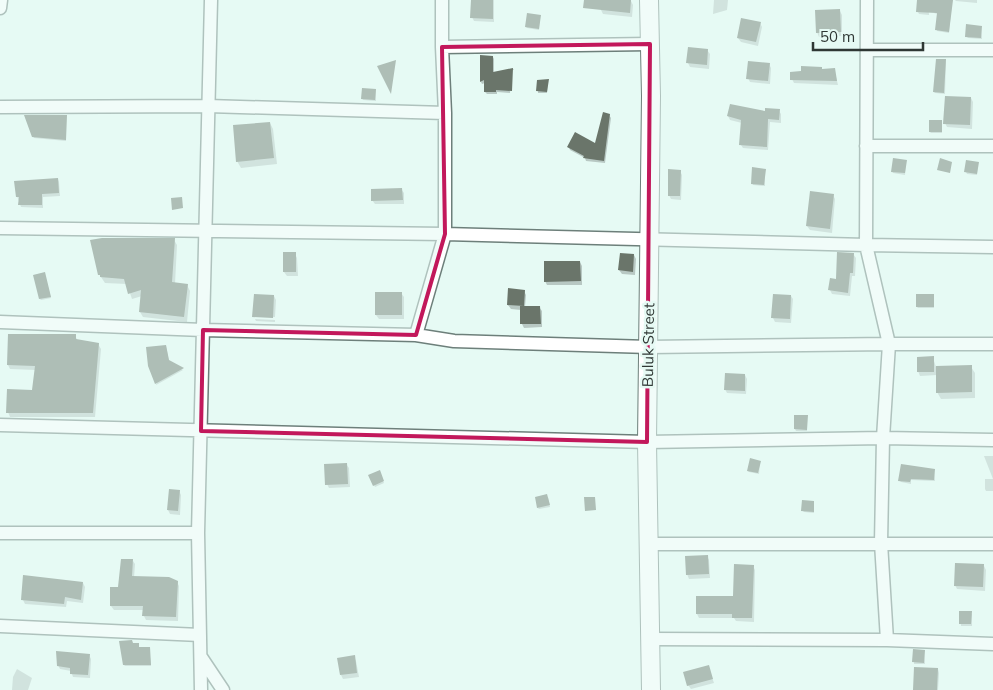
<svg xmlns="http://www.w3.org/2000/svg" width="993" height="690" viewBox="0 0 993 690" font-family="Mulish,sans-serif">
<style>
.shadow{fill:#0003}
.building{fill:#6a756a}
.lines{fill:none;stroke-linecap:round;stroke-linejoin:round}
.street-casing{stroke:#6d7f7a;stroke-width:15}
.secondary-casing{stroke:#6d7f7a;stroke-width:20}
.street{stroke:#fff;stroke-width:12}
.secondary{stroke:#fff;stroke-width:18}
.marked{fill:none;stroke:#c2185b;stroke-width:4;stroke-linejoin:round}
.labels{text-anchor:middle;dominant-baseline:central;stroke-width:5;stroke-linejoin:round;paint-order:stroke}
.street-label{font-size:15px;fill:#2f3734;stroke:#e6faf4}
</style>
<rect width="100%" height="100%" fill="#e6faf4"/>
<path class="shadow" d="M472,0h22v22l-20,-1 -2,-4z
M602,0l29,1 2,4 -1,12 -29,-3 -2,-4z
M714,0h14l-1,10 -14,4z
M918,0h10l1,15 -10,-1 -1,-2z
M955,0h22v3l-21,-2z
M952,2l-3,31 -12,-2 1,-17 -4,-1z
M840,11l2,4v21l-23,1 -2,-5z
M540,16l-1,14 -12,-2 -1,-1z
M760,23l2,4 -4,19 -17,-4 -3,-4z
M981,27l1,12 -14,-1 -1,-1z
M707,50l3,4 -1,15 -19,-2 -2,-4z
M493,57l1,2v14l19,-4 1,1h-2l-2,23 -13,-1v2h-10l-2,-2v-9l-3,1 -1,-2z
M946,60l-1,34 -10,-1 -1,-1z
M769,64l2,4 -1,16 -20,-2 -2,-4z
M834,69l4,16 -44,-2 -2,-4 31,-9z
M538,81h10l-1,12h-9z
M376,90v11l-13,-1 -1,-2z
M971,98l2,4 -1,27 -25,-2 -2,-4z
M779,111l2,3v9l-11,-1 -2,28 -25,-2 -2,-3 1,-22 -12,-3 -2,-4z
M609,115l2,3 -6,45 -19,-2 -1,-3 -15,-8 -1,-3 27,-2z
M66,116v25l-32,-3 -1,-2z
M941,121l1,12h-11l-1,-1z
M270,123l3,6 4,35 -36,4 -4,-7z
M906,161l-1,14 -12,-2 -1,-2z
M978,164l-1,11 -10,-1 -1,-2z
M765,170v16l-12,-1 -1,-2z
M680,171l2,4 -1,25 -10,-1 -2,-4z
M58,179l1,3 1,14 -17,1v11l-22,-1 -4,-11z
M401,189l3,4v11h-29l-3,-4z
M811,192l22,3 2,4 -3,34 -22,-3 -3,-4z
M174,240l3,5 -2,39 12,1 3,6 -3,31 -44,-5 -3,-5 2,-16 -10,3 -5,-15 -22,-1 -6,-9z
M284,254h11l2,4 1,18h-11l-3,-4z
M853,254l3,4 -1,18h-3l-2,20 -18,-2 -2,-4z
M634,255l2,4 -1,16 -13,-1 -3,-4z
M580,262l2,4v19h-35l-2,-4z
M45,275l6,23 -10,2 -1,-1z
M524,291l2,4 -1,12h14l3,4v16l-18,1 -2,-4 -1,-14 -10,-1 -3,-4z
M401,293l3,4v22h-25l-3,-4z
M255,295l19,1 2,4 -1,17 -21,-1v2v-1z
M933,295l1,13h-16l-1,-1z
M791,296l2,3 -2,24 -16,-1 -2,-4z
M255,319l20,1v2l-19,-1z
M75,336l3,5 20,3 3,5 -6,68h-85l-2,-5 25,-21 3,-21 -26,-1 -2,-4z
M166,346l3,16 14,8 -27,15z
M933,358l3,9h35l4,6v25l-34,1 -4,-7v-17l-17,1 -2,-5z
M745,375l2,4 -1,15 -19,-1 -2,-4z
M807,416v15h-11l-1,-2z
M984,456h9v35h-7l-1,-2v-10h8z
M760,462l-1,12 -10,-2 -1,-1z
M346,464l3,4 1,19 -21,1 -2,-4z
M934,470l1,11 -24,-1v4l-10,-2 -1,-1z
M379,472l5,11 -9,4 -5,-11z
M179,491l2,4 -1,20 -10,-1 -2,-4z
M548,497l2,10 -11,2 -1,-1z
M813,502l1,11 -10,-1 -1,-1z
M707,556l2,4 1,18 -21,1 -2,-5z
M133,561l2,3 -1,14 43,4 2,4 -1,35 -32,-1 -2,-4v-6h-30l-3,-4v-18h9z
M753,566l2,4 -1,52 -18,-1 -2,-3h-35l-2,-4v-17h37z
M984,566l2,4 -1,21 -28,-2 -2,-4z
M83,583l2,4 -2,16 -16,-2 -1,6 -41,-3 -2,-4z
M960,612l12,2v12h-11z
M132,643l7,5h10l2,18h-26l-1,-1z
M914,650l10,1 1,13h-11z
M89,655l2,4 -1,19 -17,-1 -2,-6 -11,-2 -2,-4z
M354,657l2,4 3,16 -16,2 -2,-4z
M708,666l6,17 -23,6 -3,-4z
M17,669l15,9 -4,12h-16l1,-13z
M938,669l1,4 -1,17h4h-28z"/>
<path class="building" d="M471,0h22v19l-23,-1z
M584,0h47l-1,13 -47,-5z
M917,0h36l-4,32 -14,-2 2,-17 -21,-1z
M840,9l1,23 -25,1 -1,-23z
M527,13l14,2 -2,14 -14,-2z
M741,18l20,4 -5,20 -19,-4z
M966,24l16,2 -1,12 -16,-1z
M688,47l20,2 -1,16 -21,-2z
M480,55l13,1v16l20,-4 -1,23 -16,-1v2h-12v-12l-4,2z
M936,59h10l-2,34 -11,-1z
M396,60l-5,34 -14,-28z
M748,61l22,2 -2,18 -22,-2z
M801,66l21,1v2l13,-1 2,13 -47,-1v-8l11,-1z
M549,79l-2,13 -11,-1 1,-11z
M362,88l14,1 -1,11 -14,-1z
M945,96l26,1 -1,28 -27,-1z
M730,104l35,7v-3l15,1 -1,11 -11,-1 -1,28 -28,-2 2,-25 -14,-4z
M603,112l7,2 -6,47 -21,-3 1,-2 -17,-9 8,-15 20,11z
M24,115h43l-1,25 -34,-3z
M929,120h13v12h-13z
M270,122l4,36 -38,4 -3,-37z
M893,158l14,2 -2,13 -14,-1z
M940,158l12,4 -2,11 -13,-3z
M966,160l13,2 -2,12 -13,-2z
M752,167l14,2 -2,16 -13,-1z
M668,169l13,1 -1,26h-12z
M58,178l1,15 -17,1v11h-24l1,-8h-3l-2,-16z
M402,188l1,12 -32,1v-12z
M810,191l24,3 -4,35 -24,-3z
M182,197l1,11 -11,2 -1,-12z
M102,238h73l-3,44 16,2 -4,33 -45,-5 2,-22 -13,4 -4,-15 -24,-2v-2h-2l-8,-35z
M283,252h13v20h-13z
M837,252l17,1 -1,20h-3l-2,20 -20,-3 2,-12 6,1z
M620,253l14,1 -1,18 -15,-2z
M544,261h36l1,20 -37,1z
M45,272l6,25 -12,2 -6,-24z
M508,288l17,2 -1,16 -17,-1z
M375,292h27v23h-27z
M254,294l20,1 -1,23 -21,-1z
M773,294l18,1 -1,24 -19,-1z
M916,294h18v13h-18z
M520,306h20l1,18h-21z
M8,334h68v5l23,4 -6,70h-87l1,-24 25,1 3,-24 -28,-1z
M166,345l3,15 15,8 -29,16 -7,-18 -2,-19z
M934,356v16h-17v-15z
M972,365v27l-36,1v-27z
M725,373l20,1v17l-21,-1z
M794,415h14l-1,15 -13,-1z
M750,458l11,3 -3,12 -11,-2z
M347,463l1,21 -23,1 -1,-21z
M901,464l34,5 -1,11 -23,-1 -1,3 -12,-1z
M380,470l4,11 -11,5 -5,-11z
M169,489l11,1 -2,21 -11,-1z
M547,494l3,11 -13,3 -2,-11z
M584,497h11l1,13 -11,1z
M802,500l12,1v11l-13,-1z
M708,555l1,19 -23,1 -1,-19z
M121,559h12l-1,17 37,1 9,4 -2,36 -34,-1 1,-10h-33v-19h8z
M955,563l29,1 -1,23 -29,-1z
M734,564l20,1 -2,53h-20v-4h-36v-18h37z
M23,575l60,7 -2,18 -16,-3 -1,7 -43,-4z
M959,611h13l-1,13h-12z
M132,640l1,3h6v4h11l1,18h-28l-4,-24z
M913,649l12,1 -1,13 -12,-1z
M56,651l34,3 -2,21 -18,-1v-6l-13,-2z
M355,655l2,18 -17,2 -3,-17z
M709,665l4,14 -26,7 -4,-14z
M914,667l24,1 -1,22h-24z"/>
<g class="lines">
<g class="street-casing">
<path id="street" d="M867,0l-1,245 23,99 -6,94 -2,105 6,97
M0,8l1,-8
M442,47l208,-3
M867,50h126
M0,107l208,-1 237,7
M866,146h127
M0,228l445,6 421,11 127,2
M0,322l203,8 213,5 38,6 195,6 240,-3h104
M416,335l29,-101v-121l-3,-66v-47
M0,425l647,17 236,-4 110,2
M0,533h198
M649,544h344
M0,626l200,9
M651,639l236,1 106,4
M201,657l22,33
M201,690l-3,-157 13,-533"/>
</g>
<g class="secondary-casing">
<path id="secondary" d="M649,0l2,96 -4,346 4,248"/>
</g>
<use href="#street" class="street"/>
<use href="#secondary" class="secondary"/>
</g>
<path d="M0 0H993V690H0ZM650,44l-3,398 -446,-11 2,-101 213,5 29,-101 -3,-187z" fill="#e6faf4" fill-opacity=".55" fill-rule="evenodd"/>
<path class="marked" d="M650,44l-3,398 -446,-11 2,-101 213,5 29,-101 -3,-187z"/>
<g class="labels">
<g class="street-label">
<text transform="translate(648 345) rotate(-89)">Buluk Street</text>
</g>
</g>
<path d="M813 42v8h110v-8" fill="none" stroke="#2f3734" stroke-width="2.5"/>
<text x="820" y="42" font-size="15" fill="#2f3734" stroke="#e6faf4" stroke-width="4" paint-order="stroke">50 m</text>
</svg>
